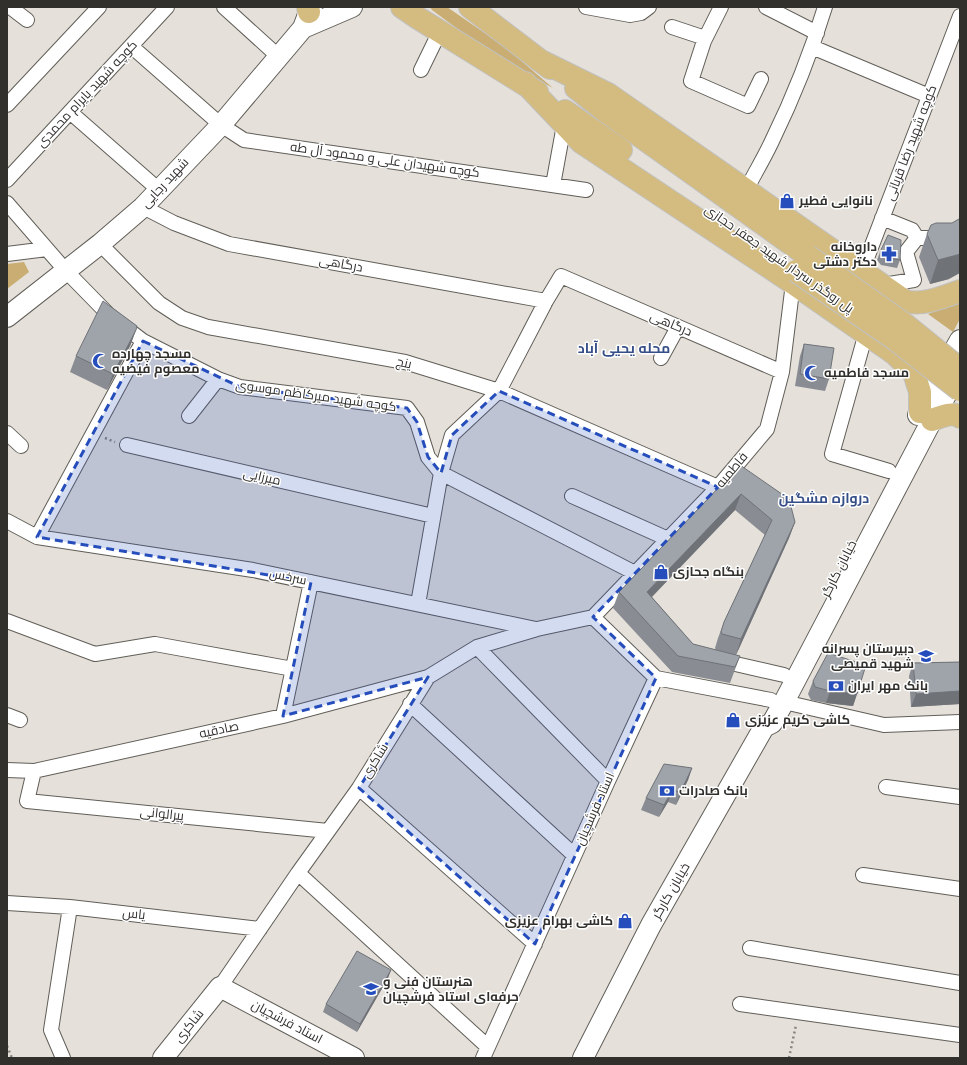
<svg xmlns="http://www.w3.org/2000/svg" width="967" height="1065" viewBox="0 0 967 1065" font-family="'Nunito Sans',Cairo,sans-serif">
<style>
.green{fill:#c9ad72}
.lines{fill:none;stroke-linecap:round;stroke-linejoin:round}
.street-casing{stroke:#615e58;stroke-width:16}
.secondary-casing{stroke:#615e58;stroke-width:22}
.primary-casing{stroke:#c1c1c0;stroke-width:24}
.path{stroke:#888580;stroke-width:2.5;stroke-dasharray:2 3;stroke-linecap:butt}
.street{stroke:#fff;stroke-width:14}
.secondary{stroke:#fff;stroke-width:20}
.primary{stroke:#d4bc81;stroke-width:22}
.primary-bridge-casing{stroke:#c1c1c0;stroke-width:24;stroke-linecap:butt}
.primary-bridge{stroke:#d4bc81;stroke-width:22}
.wall{fill:#898c92;fill-rule:evenodd}
.shaded-wall{fill:#6f7277}
.building{fill:#9fa3aa;stroke:#6f7277}
.marked{fill:#254dbb;fill-opacity:0.2;stroke:#254dbb;stroke-width:3;stroke-dasharray:8 5;stroke-linejoin:round}
.labels{text-anchor:middle;dominant-baseline:central;stroke-width:3;stroke-linejoin:round;paint-order:stroke}
.street-label{font-size:13px;fill:#31302d;stroke:#fff}
.poi-label{font-size:13px;font-weight:bold;fill:#31302d;stroke:#fff;text-anchor:start}
.neighbourhood-label{font-size:14px;font-weight:bold;fill:#364f88;stroke:#fff}
</style>
<rect width="100%" height="100%" fill="#e5e1da"/>
<path class="green" d="M430,7h17l58,40 48,41 -56,-30 -65,-48z
M24,262l5,10 -22,17v-25z
M960,301v18l-7,13 -25,-18z"/>
<g class="lines">
<g class="street-casing">
<path id="street" d="M10,7l17,13
M224,7l55,50
M586,7l44,8 11,-2 8,-6
M721,7l-17,34 -13,40 57,25 13,-27
M766,7l51,26
M672,27l33,11
M131,46l90,79 23,15 342,50
M812,47l117,49
M421,70l19,-39
M7,105l92,-98
M70,112l89,78
M7,180l160,-173
M553,185l11,-60
M746,190c9,-17 18,-32 26,-49 21,-43 39,-88 53,-134
M7,203l59,68 44,45 33,25 75,38 22,8 167,21 10,14 11,35 13,16 194,100
M143,207l31,16 55,21 317,57
M882,218l30,12 5,8h10
M100,244l59,59 23,15 26,9 197,35 94,29 219,96
M7,254l40,-5
M862,271l98,-255
M883,285l31,-5 -8,-28 11,-14
M866,333l-34,121 57,17
M661,358l17,-31
M189,416l29,-37
M7,433l14,13
M127,445l306,71
M572,496l96,43
M7,521l30,16 216,33 283,59
M37,537l106,-196
M418,604l23,-131 11,-38 47,-44 47,-90 15,-25 221,96
M593,617l125,-130 49,-58 15,-57 11,-89
M7,621l88,33 60,-10 138,25
M477,647l131,134
M718,660l66,15
M656,678l115,22
M784,702l100,23 76,-3
M410,704l164,151
M7,715l13,5
M283,716l28,-134
M7,770l27,1 249,-55 145,-39
M34,771l-7,30 301,30
M886,787l74,10
M359,788l176,156
M298,873l190,174
M863,875l97,14
M7,903l63,4 190,22
M750,948l210,35
M220,987l78,-114 61,-85 69,-111 49,-30 60,-18 56,-12 63,61
M740,1004l220,31
M63,1058l-12,-28 19,-123
M483,1058l125,-277 48,-103"/>
</g>
<g class="secondary-casing">
<path id="secondary" d="M303,28l49,-21
M7,317l93,-73 43,-37 78,-82 82,-97 6,-16 3,-5
M918,415l42,-75
M163,1058l57,-71 134,71
M583,1058l68,-133 113,-198 8,-4 12,-21 148,-282 28,-50"/>
</g>
<g class="primary-casing">
<path id="primary" d="M308,7l1,5
M402,7l16,11 119,74
M470,7l80,61
M539,60l69,34 297,207c17,5 39,-4 55,-10
M525,83l56,59 212,141 102,71 19,19 6,19v20
M576,88l29,23 203,145
M565,111l56,39
M932,420c8,-3 20,-9 28,-3"/>
</g>
<path class="path" d="M105,438l10,4
M7,1046l5,12
M789,1058l7,-33"/>
<use href="#street" class="street"/>
<use href="#secondary" class="secondary"/>
<use href="#primary" class="primary"/>
<g class="primary-bridge-casing">
<path id="primary-bridge" d="M808,256l99,70 53,43
M796,271l100,69 64,50"/>
</g>
<use href="#primary-bridge" class="primary-bridge"/>
</g>
<path class="wall" d="M927,234l22,45 -19,5 -11,-27z
M880,252l20,8 -3,8 -16,-3 -4,-5z
M136,330l-6,16 -23,44 -37,-18 6,-16z
M804,344l25,35 -4,12 -30,-5 5,-30z
M740,465l55,57 -6,16 -53,117 4,1 -10,27 -58,-11 -59,-64 6,-16zM735,510l30,25 -41,87 -6,16 -3,10 1,2 -23,-6 -41,-47z
M960,662v42l-49,3 -2,-31 4,-13z
M813,681l44,13 -4,12 -27,-3 -15,-3 -3,-6z
M692,768l-4,12 -12,25 -8,-3 -9,15 -18,-7 5,-12z
M391,970l-3,8 -31,54 -34,-20 3,-8z"/>
<path class="shaded-wall" d="M960,254v19l-11,6 -19,5 8,-24z
M136,330l-6,16 -23,44 6,-16z
M741,494l-6,16 -94,98 6,-16z
M795,522l-6,16 -53,117 5,-16z
M830,691l27,3 -4,12 -27,-3z
M960,691v13l-49,3 5,-13z
M692,768l-4,12 -12,25 4,-12z
M673,789l-5,13 -9,15 5,-12z
M391,970l-3,8 -31,54 3,-8z"/>
<path class="building" d="M959,219l1,1v34l-3,1 -19,5 -11,-26 4,-9 5,-2h16z
M888,235l13,5 -1,20 -16,-3 -4,-5z
M103,301l34,25 -1,4 -23,44 -37,-18z
M804,344l30,4 -5,31 -29,-5z
M740,465l49,34 6,23 -54,117 -19,-5 -1,-2 3,-10 48,-102 -31,-26 -94,98 46,52 47,12 -5,11 -57,-11 -59,-64z
M828,653l38,12 -9,29 -27,-3 -15,-4 -2,-6z
M960,662v29l-44,3 -3,-31z
M664,764l28,4 -12,25 -7,-4 -9,16 -18,-7z
M357,951l34,19 -31,54 -34,-20z"/>
<path class="marked" d="M143,341l97,46 167,21 10,14 11,35 13,16 11,-38 47,-44 219,96 -125,130 63,61 -121,266 -176,-156 69,-111 -145,39 28,-134 -274,-45z"/>
<defs>
<g id="shop-bare" transform="scale(1.2)"><path d="M-5-2.5h2.3a2.7 3.5 0 0 1 5.4 0H5L5.5 6h-11ZM-1.5-2.5h3a1.5 2.3 0 0 0-3 0Z" fill="#254dbb" stroke="#fff" stroke-width="2.5" paint-order="stroke"/></g>
<g id="pharmacy-bare" transform="scale(1.2)"><path d="M-2-6h4v4h4v4h-4v4h-4v-4h-4v-4h4Z" fill="#254dbb" stroke="#fff" stroke-width="2.5" paint-order="stroke"/></g>
<g id="mosque-bare" transform="scale(1.2)"><path d="M3.5-4.9A6 6 0 1 0 3.5 4.9A5 5 0 1 1 3.5-4.9Z" fill="#254dbb" stroke="#fff" stroke-width="2.5" paint-order="stroke"/></g>
<g id="school-bare" transform="scale(1.2)"><path d="M0-5L7-2L0 1L-7-2ZM-4 1L0 2.5L4 1V4Q0 6-4 4Z" fill="#254dbb" stroke="#fff" stroke-width="2.5" paint-order="stroke"/></g>
<g id="bank-bare" transform="scale(1.2)"><path d="M-6-4H6V4H-6ZM0-2.3a2.3 2.3 0 1 0 0 4.6a2.3 2.3 0 1 0 0-4.6Z" fill="#254dbb" stroke="#fff" stroke-width="2.5" paint-order="stroke"/></g>
</defs>
<g fill-rule="evenodd">
<use href="#shop-bare" x="787" y="201"/>
<use href="#pharmacy-bare" x="889" y="254"/>
<use href="#mosque-bare" x="100" y="361"/>
<use href="#mosque-bare" x="812" y="373"/>
<use href="#shop-bare" x="661" y="572"/>
<use href="#school-bare" x="926" y="656"/>
<use href="#bank-bare" x="836" y="686"/>
<use href="#shop-bare" x="733" y="720"/>
<use href="#bank-bare" x="667" y="791"/>
<use href="#shop-bare" x="625" y="921"/>
<use href="#school-bare" x="371" y="989"/>
</g>
<g class="labels">
<g class="street-label">
<text transform="translate(87 94) rotate(-47)">کوچه شهید بایرام محمدی</text>
<text transform="translate(911 143) rotate(-69)">کوچه شهید رضا قربانی</text>
<text transform="translate(385 160) rotate(8)">کوچه شهیدان علی و محمود آل طه</text>
<text transform="translate(165 183) rotate(-47)">شهید رجایی</text>
<text transform="translate(779 259) rotate(35)">پل روگذر سردار شهید جعفر حجازی</text>
<text transform="translate(341 264) rotate(10)">درگاهی</text>
<text transform="translate(671 324) rotate(23)">درگاهی</text>
<text transform="translate(404 363) rotate(13)">ینج</text>
<text transform="translate(316 396) rotate(8)">کوچه شهید میرکاظم موسوی</text>
<text transform="translate(732 470) rotate(-50)">فاطمیه</text>
<text transform="translate(262 477) rotate(13)">میرزایی</text>
<text transform="translate(839 569) rotate(-63)">خیابان کارگر</text>
<text transform="translate(288 577) rotate(12)">سرخس</text>
<text transform="translate(219 730) rotate(-12)">صادقیه</text>
<text transform="translate(375 761) rotate(-58)">شاکری</text>
<text transform="translate(595 809) rotate(-66)">استاد فرشچیان</text>
<text transform="translate(162 814) rotate(6)">پیرالوانی</text>
<text transform="translate(671 891) rotate(-60)">خیابان کارگر</text>
<text transform="translate(134 914) rotate(6)">یاس</text>
<text transform="translate(287 1022) rotate(28)">استاد فرشچیان</text>
<text transform="translate(189 1026) rotate(-51)">شاکری</text>
</g>
<g class="poi-label">
<text x="799" y="201">نانوایی فطیر</text>
<text x="877" y="247" text-anchor="end">داروخانه<tspan x="877" dy="15">دکتر دشتی</tspan></text>
<text x="112" y="354">مسجد چهارده<tspan x="112" dy="15">معصوم فیضیه</tspan></text>
<text x="824" y="373">مسجد فاطمیه</text>
<text x="673" y="572">بنگاه جحازی</text>
<text x="914" y="649" text-anchor="end">دبیرستان پسرانه<tspan x="914" dy="15">شهید قمیصی</tspan></text>
<text x="848" y="686">بانک مهر ایران</text>
<text x="745" y="720">کاشی کریم عزیزی</text>
<text x="679" y="791">بانک صادرات</text>
<text x="613" y="921" text-anchor="end">کاشی بهرام عزیزی</text>
<text x="383" y="982">هنرستان فنی و<tspan x="383" dy="15">حرفه‌ای استاد فرشچیان</tspan></text>
</g>
<g class="neighbourhood-label">
<text x="624" y="348">محله یحیی آباد</text>
<text x="824" y="498">دروازه مشگین</text>
</g>
</g>
<rect width="967" height="1065" fill="none" stroke="#31302d" stroke-width="16"/>
</svg>
